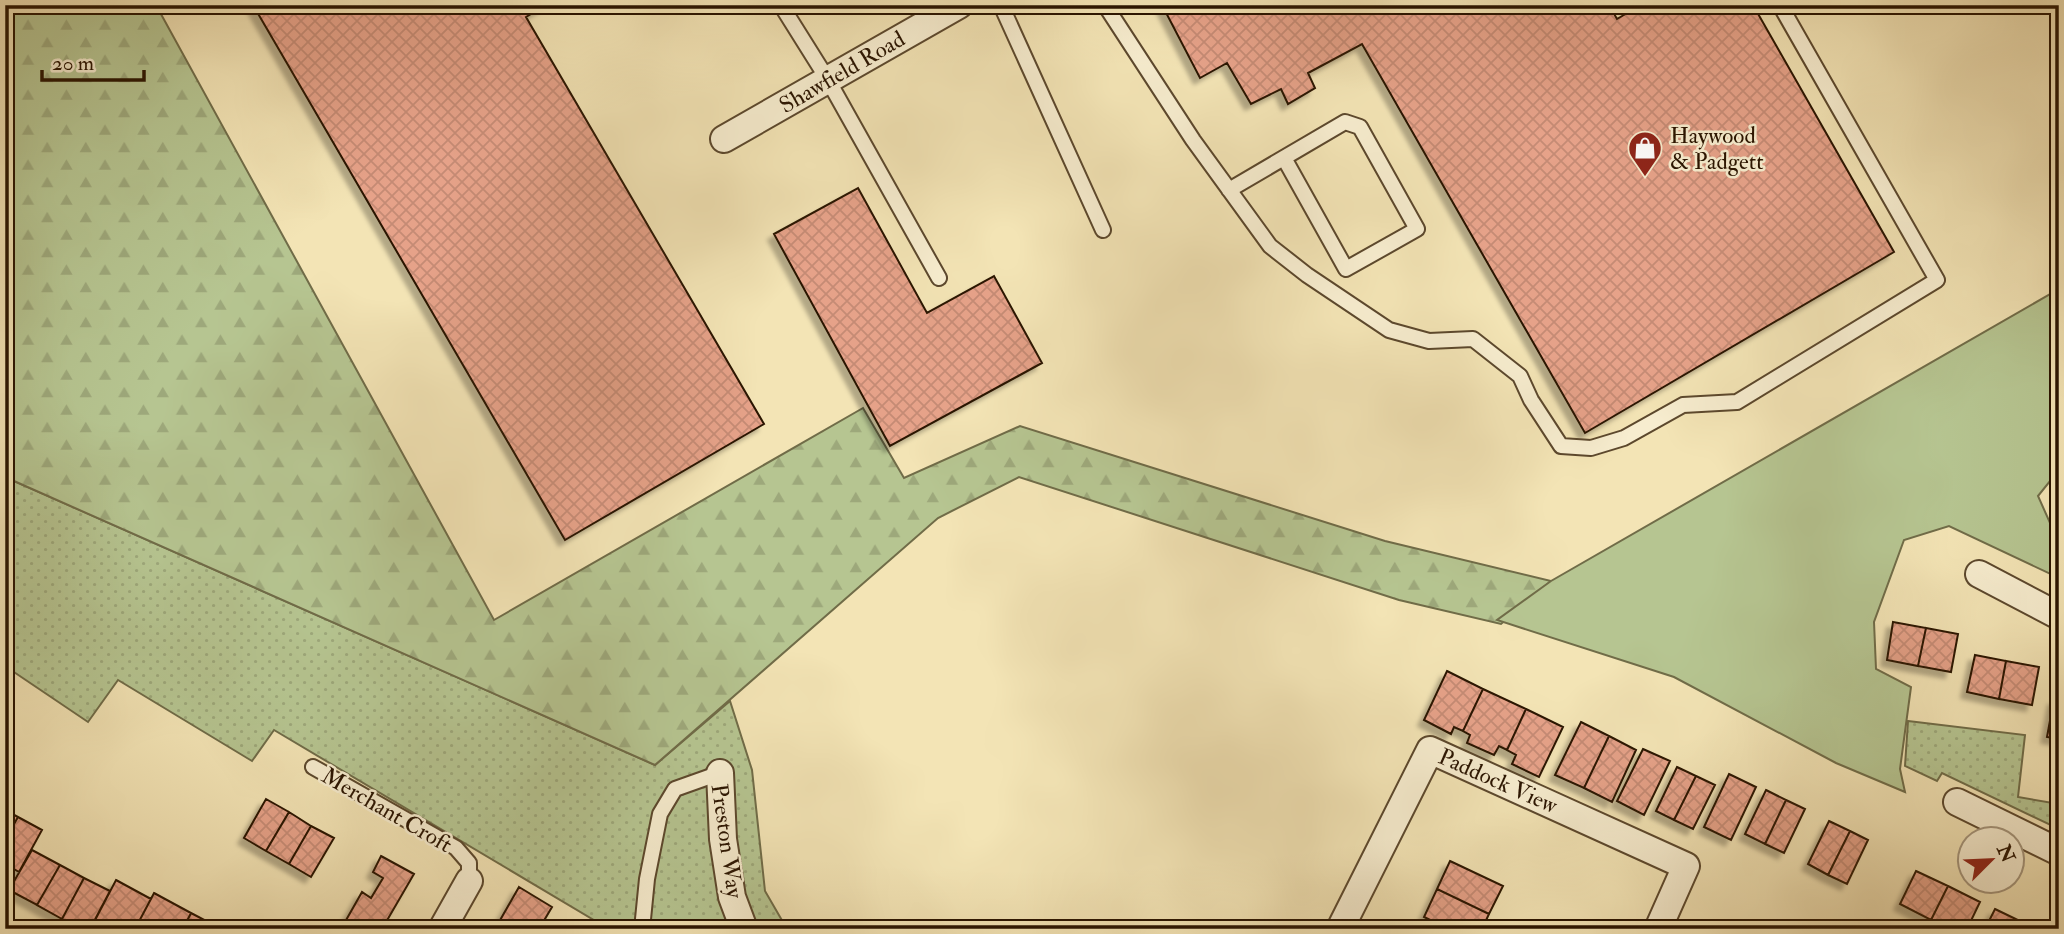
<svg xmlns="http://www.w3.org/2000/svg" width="2064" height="934" viewBox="0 0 2064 934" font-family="'IM FELL Double Pica',serif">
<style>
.grass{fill:url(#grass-dots);stroke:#706c48;stroke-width:2}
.forest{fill:url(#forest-firs);stroke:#706c48;stroke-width:2}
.green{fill:#b6c591;stroke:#706c48;stroke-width:2}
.building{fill:url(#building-cross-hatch);stroke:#2a1400;stroke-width:2;filter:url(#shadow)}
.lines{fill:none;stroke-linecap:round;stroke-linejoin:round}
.service-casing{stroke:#5c482d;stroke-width:18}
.minor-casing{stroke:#5c482d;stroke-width:30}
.service{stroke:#f7edcf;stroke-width:14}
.minor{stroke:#f7edcf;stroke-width:26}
.labels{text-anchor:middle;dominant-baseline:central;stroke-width:5;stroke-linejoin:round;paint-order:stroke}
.street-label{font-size:23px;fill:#2a1400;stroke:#f7edcf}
.poi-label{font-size:23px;fill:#2a1400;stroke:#f7edcf;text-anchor:start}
</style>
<defs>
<pattern id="grass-dots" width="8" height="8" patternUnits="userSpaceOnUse" patternTransform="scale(1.75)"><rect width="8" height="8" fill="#b6c591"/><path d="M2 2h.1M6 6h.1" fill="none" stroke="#9da87b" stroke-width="1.8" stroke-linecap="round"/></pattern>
<pattern id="forest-firs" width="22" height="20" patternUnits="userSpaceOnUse" patternTransform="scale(1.75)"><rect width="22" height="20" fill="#b6c591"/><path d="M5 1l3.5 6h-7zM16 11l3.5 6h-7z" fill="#9da87b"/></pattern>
<pattern id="building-cross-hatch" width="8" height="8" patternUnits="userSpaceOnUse" patternTransform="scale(1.75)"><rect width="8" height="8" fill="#e6a289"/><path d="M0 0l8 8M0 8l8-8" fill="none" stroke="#c58b74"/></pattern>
<filter id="shadow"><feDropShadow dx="-6" dy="6" stdDeviation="2" flood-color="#0004"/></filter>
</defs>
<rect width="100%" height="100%" fill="#f3e4b5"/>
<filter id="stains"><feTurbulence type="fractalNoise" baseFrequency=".00286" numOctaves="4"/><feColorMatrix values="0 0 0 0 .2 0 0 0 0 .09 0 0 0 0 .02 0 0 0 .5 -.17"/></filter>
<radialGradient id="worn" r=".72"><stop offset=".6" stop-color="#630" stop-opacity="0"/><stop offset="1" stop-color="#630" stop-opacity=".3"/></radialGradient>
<path class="grass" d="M5,477l650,288 75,-64 22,69 13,121 22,38h-178l-335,-199 -22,31 -134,-81 -30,42 -83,-56z
M1908,721l117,14 -7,62 41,7v25l-117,-56 -5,8 -32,-15z"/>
<path class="forest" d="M5,5h151l338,615 369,-212 41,70 116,-52 365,115 166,40 -50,43 -102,-24 -380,-123 -81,41 -283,247 -650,-288z"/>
<path class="green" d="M2059,289v181l-21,26 21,47v35l-110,-52 -45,14 -30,82 2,47 35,18 -11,82 5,23 -69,-29 -162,-86 -177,-57 54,-39z"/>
<path class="building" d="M253,5h293l-20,12 238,407 -199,116z
M1162,5h447l8,14 24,-14h112l141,247 -309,181 -223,-389 -54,29 7,15 -27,16 -7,-15 -30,15 -24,-41 -27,15z
M858,188l69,125 67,-37 48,87 -152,83 -116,-212z
M1893,622l33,6 -8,38 -31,-6z
M1926,628l32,6 -7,38 -33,-6z
M1975,655l31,6 -7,38 -32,-7z
M2006,661l33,6 -7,38 -33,-6z
M1447,671l36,18 -20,42 -9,-4 -3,7 -27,-14z
M1483,689l43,20 -19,41 -8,-4 -5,9 -27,-12 3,-8 -7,-4z
M2054,699l5,1v39l-12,-2z
M1526,709l37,18 -24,50 -27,-13 4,-9 -9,-5z
M1581,722l28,14 -25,52 -29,-13z
M1609,736l27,14 -24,52 -28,-14z
M1643,749l27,12 -26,54 -27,-14z
M1677,767l19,9 -22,44 -18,-9z
M1729,774l27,13 -25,53 -27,-13z
M1696,776l19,9 -22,44 -19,-9z
M1766,790l20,10 -21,44 -20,-10z
M266,799l23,13 -23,39 -22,-13z
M1786,800l19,9 -21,44 -19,-9z
M5,810l13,7 -13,23z
M289,812l22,14 -22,38 -23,-13z
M18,817l24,13 -23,42 -14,-8v-24z
M1829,821l21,10 -22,44 -20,-11z
M311,826l23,12 -23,39 -22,-13z
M1850,831l18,9 -21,44 -19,-9z
M32,850l28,15 -23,40 -28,-15z
M381,856l33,18 -32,55h-41l21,-37 9,6 12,-20 -10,-6z
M1450,861l53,25 -14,28 -52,-25z
M60,865l24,13 -22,41 -25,-14z
M1916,871l32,15 -17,34 -31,-16z
M84,878l26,13 -20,38h-10l-18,-10z
M116,880l35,19 -16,30h-33l-9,-5z
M1948,886l32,16 -13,27h-18l-18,-9z
M519,887l33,20 -13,22h-44z
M1437,889l52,25 -7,15h-33l-25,-12z
M154,893l37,20 -8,16h-48z
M1995,909l27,13 -3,7h-34z
M191,913l25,13 -2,3h-31z
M2022,922l13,7h-16z"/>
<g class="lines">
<g class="service-casing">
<path id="service" d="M781,5l47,75 111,198
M1001,5l102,225
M1105,5l88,135 77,106 37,29 82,55 40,11 44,-2 47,37 11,24 30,46 30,2 33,-10 59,-33 54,-3 200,-122 -157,-275
M1229,190l116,-68 15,5 57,102 -71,40 -62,-111
M313,767l143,81 13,15v18
M642,929l5,-50 13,-65 15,-25 45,-16"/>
</g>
<g class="minor-casing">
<path id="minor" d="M724,139l235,-134
M1979,574l80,42
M720,773l3,66 9,58 12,32
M1957,802l102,50
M442,929l27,-48
M1340,929l90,-179 256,116 -28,63"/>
</g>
<use href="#service" class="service"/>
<use href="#minor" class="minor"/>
</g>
<defs>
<g id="shop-pin" transform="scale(1.75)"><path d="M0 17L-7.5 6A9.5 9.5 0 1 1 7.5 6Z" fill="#8f2418" stroke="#f7edcf"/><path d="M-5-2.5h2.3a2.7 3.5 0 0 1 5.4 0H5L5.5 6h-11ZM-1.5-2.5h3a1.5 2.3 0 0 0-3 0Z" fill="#fff"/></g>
</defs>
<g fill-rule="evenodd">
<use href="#shop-pin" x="1645" y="148"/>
</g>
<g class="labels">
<g class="street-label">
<text transform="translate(842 72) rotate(-30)">Shawfield Road</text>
<text transform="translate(1498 781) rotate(24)">Paddock View</text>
<text transform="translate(387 810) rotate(30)">Merchant Croft</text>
<text transform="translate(727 841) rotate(82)">Preston Way</text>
</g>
<g class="poi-label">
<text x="1670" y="135">Haywood<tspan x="1670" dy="26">&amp; Padgett</tspan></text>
</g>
</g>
<rect width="2064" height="934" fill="none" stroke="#f3e4b5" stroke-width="28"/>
<rect x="7" y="7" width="2050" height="920" fill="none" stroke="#2a1400" stroke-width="3.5"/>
<rect x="14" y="14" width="2036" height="906" fill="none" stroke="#2a1400" stroke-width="2"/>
<g transform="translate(1991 860) rotate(66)"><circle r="33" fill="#f7edcf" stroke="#a5967c" stroke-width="2"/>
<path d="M0-5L12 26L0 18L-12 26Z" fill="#8f2418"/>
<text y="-10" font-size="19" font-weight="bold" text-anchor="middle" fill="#2a1400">N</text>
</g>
<path d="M42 70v10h102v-10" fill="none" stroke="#2a1400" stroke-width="3.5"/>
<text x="52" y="70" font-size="21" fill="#2a1400" stroke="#f7edcf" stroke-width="5" paint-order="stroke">20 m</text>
<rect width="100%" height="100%" filter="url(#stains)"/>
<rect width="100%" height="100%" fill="url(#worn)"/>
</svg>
